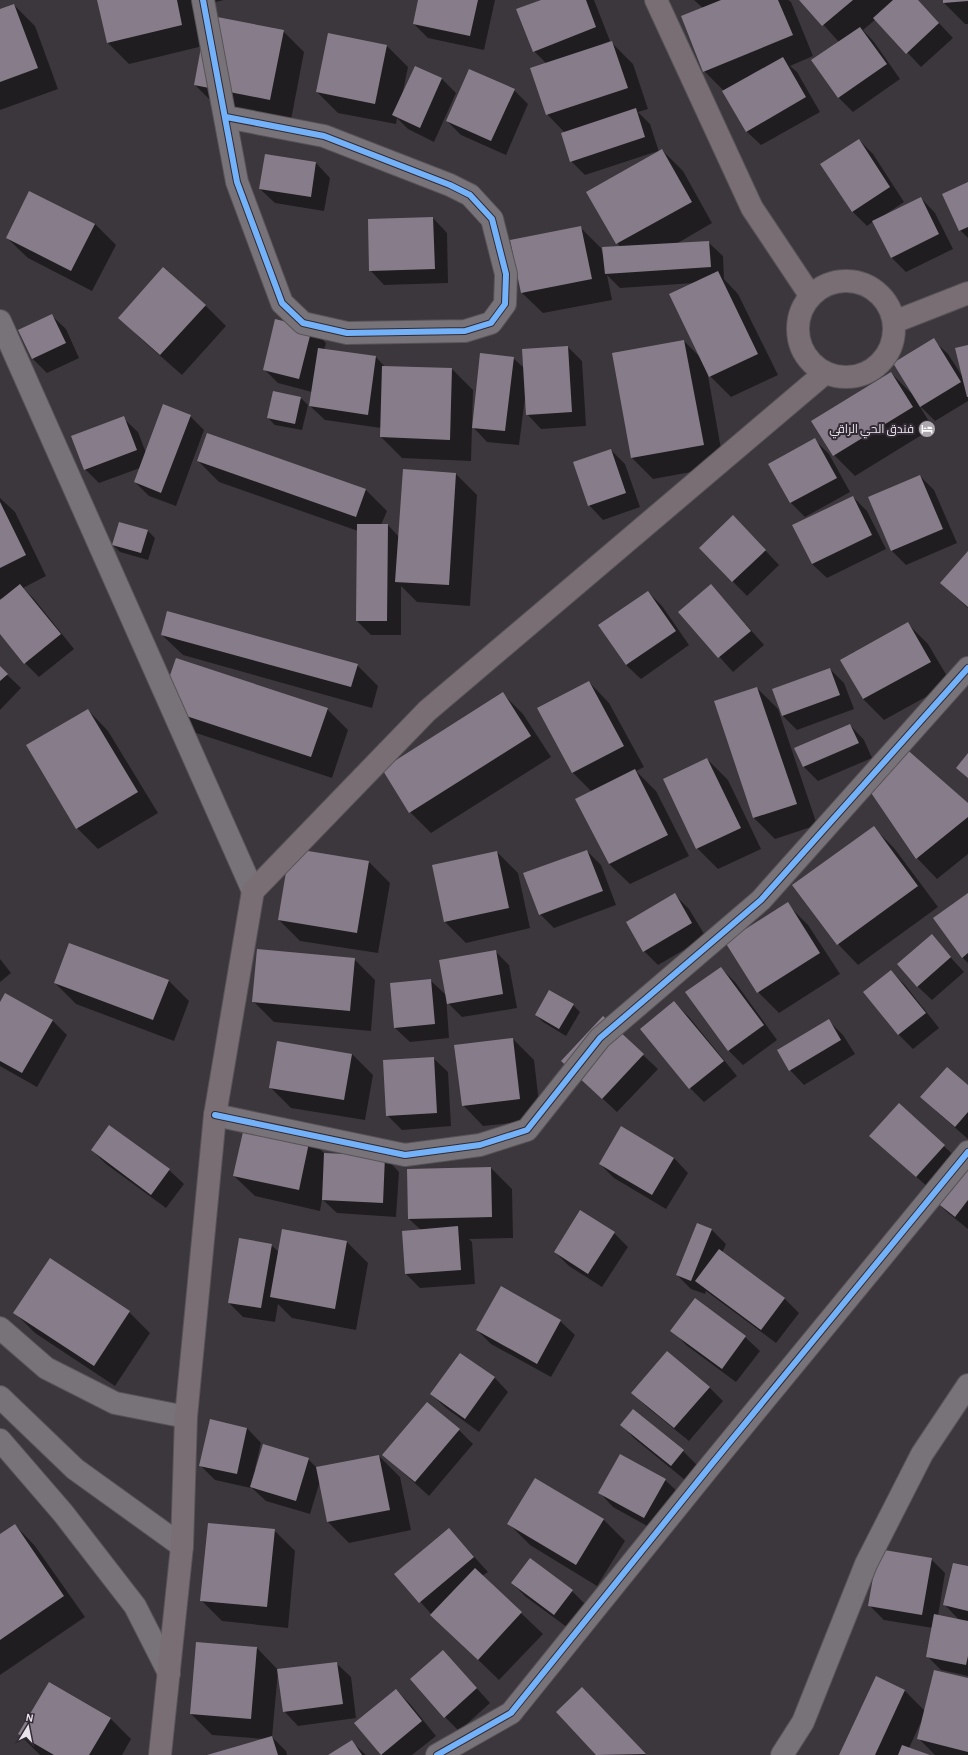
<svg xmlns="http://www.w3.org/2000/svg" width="968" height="1755" viewBox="0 0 968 1755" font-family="'Alegreya Sans',Cairo,sans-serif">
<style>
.shadow{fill:#0007}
.building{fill:#877d8a}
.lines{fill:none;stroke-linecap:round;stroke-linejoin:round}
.minor-casing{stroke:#575358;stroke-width:24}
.major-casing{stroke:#575358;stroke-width:24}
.minor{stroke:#787378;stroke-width:22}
.major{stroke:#786e73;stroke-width:22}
.cycleway-casing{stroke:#322a35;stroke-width:8}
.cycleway{stroke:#73b2f8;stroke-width:6}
.labels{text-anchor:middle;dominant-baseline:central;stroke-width:4;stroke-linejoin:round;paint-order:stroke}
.poi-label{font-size:12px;fill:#eae4ec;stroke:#322a35;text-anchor:end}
</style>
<rect width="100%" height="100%" fill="#3c373c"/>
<path class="shadow" d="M98,0h94l11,45 80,-14 21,21 -13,68 -75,-14 -21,-21 8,-39 -74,18 -21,-21z
M198,0h26l-21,5z
M419,0h76l-11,50 -56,-12 -14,-14z
M544,0h50l16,41 -7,3 1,1 8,-2 21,21 15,45 -10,3 12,12 9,28 3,-2 21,21 29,52 -36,21 32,-2 15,14 1,23 14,15 40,81 -47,22 -21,-21 -3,-6 17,96 -71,13 -21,-21 52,-117 17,17 -6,-75 -75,5 -13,-13 5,25 -69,13 -21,-20 58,-66 21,21 2,7 17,-8 -32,-55 70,-41 -73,24 -14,-14 -6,-28 -18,-19v-50l-13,-13z
M694,0h94l3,2 22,54 -23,10 7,6 23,40 -59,33 -15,-14 -22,-40 -20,-20 -1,-63z
M801,0h116l36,38 -32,29 -45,-48 -13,11 11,12 26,37 -47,33 -14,-14 -26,-37 26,-19z
M944,0h24v24h-3l-21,-21z
M14,5l21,21 23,63 -58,21v-100z
M387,46l21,21 -6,29 14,-29 26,12 14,14 -22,49 -26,-13 -11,-11 -1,6 -58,-11 -21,-21z
M514,90l14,14 -22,51 -45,-20 -14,-14z
M859,140l14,14 31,48 -18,12v1l35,-17 14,15 18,36 -47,23 -15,-15 -17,-36 -7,5 -14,-14 -32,-48z
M316,163l14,15 -6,33 -49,-8 -15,-14z
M968,183v55l-8,-8z
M433,218l14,15 1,50 -64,2 -14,-15z
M95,224l21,21 -24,46 -64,-33 -21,-20z
M205,305l21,21 -44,49 -42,-37 -21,-21z
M51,315l15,14 13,29 -32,15 -14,-14z
M311,329l15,14 -2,7 52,7 9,10 67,2 21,21 -2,71 -69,-3 -21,-21v-9l-56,-8 -15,-14 2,-14 -34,-9 -14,-14z
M933,340l15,14 16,25 4,-33v55l-33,20 -16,-16 14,23 -78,48 -21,-21 -21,-34 78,-48 23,23z
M568,347l14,14 4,65 -45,3 -14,-15 -2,-16 -6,47 -32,-3 -14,-15 40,-69 11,10z
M301,398l7,7 -6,25 -27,-5 -7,-7z
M190,416l14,14 -28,76 -27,-10 -14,-14 5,-14 -41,15 -14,-14 38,-51 15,14 8,21z
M815,440l14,14 21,38 -45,25 -15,-15z
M611,450l14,14 15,43 -37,13 -14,-15z
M198,461l168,29 21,21 -6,14h7l11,12 57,-63 21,21 -7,111 -53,-4 -16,-16v49h-30l-14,-14 1,-90 -139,-49z
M920,476l14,14 23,53 -51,22 -14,-14 -23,-53z
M853,497l14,14 19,38 -59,29 -15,-14z
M0,498l15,14 31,64 -23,12 11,11 40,50 -35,28 -14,-14 -25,-30v-31l3,-4 -3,1z
M120,523l28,8 7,7 -7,22 -28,-8 -7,-7z
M747,531l32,34 -32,31 -47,-48z
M968,552v56l-27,-25z
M711,585l53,60 -31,27 -54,-60z
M648,592l14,14 27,39 -48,34 -15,-14z
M907,623l21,21 23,39 -67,37 -21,-21 -22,-39z
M162,635l195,30 21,21 -6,22 -189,-53z
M0,668l21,20 -21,22z
M830,669l14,14 10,26 -57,21 -14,-14 -10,-27z
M589,682l20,21 35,64 -8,4 20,20 33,65 -59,28 -21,-20 -17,-72 -19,-19 -34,-64z
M757,688l21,21 39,116 -42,14 -21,-21z
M503,694l20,20 28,43 -120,76 -21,-21z
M160,707l167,2 21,21 -16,48 -151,-50z
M88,710l20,21 50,82 -60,36 -21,-21z
M850,725l14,15 8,18 -54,23 -14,-14 -8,-18z
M707,759l21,21 33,69 -43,20 -21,-21z
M968,805v49l-31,25 -20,-21z
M873,827l21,21 44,59 -80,58 -20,-21z
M587,851l14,14 15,40 -62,23 -14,-14z
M497,852l21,21 12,55 -64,15 -21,-21z
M369,862l21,21 -12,70 -78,-12 -21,-21z
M968,894v69l-6,-6z
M675,895l14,14 17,28 -48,28 -14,-14z
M787,904l21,21 32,49 -61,39 -21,-21z
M931,936l33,36 -32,28 -15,-14z
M495,951l14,14 8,43 -55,9 -14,-14z
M0,959l11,14 -11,9z
M354,959l21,21 -4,51 -97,-9 -21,-21z
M721,968l14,14 42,58 -34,25 -14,-14 -43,-59z
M891,971l14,14 34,43 -26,21 -14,-14 -34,-43z
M168,980l21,21 -15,40 -98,-37 -21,-21z
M430,980l16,15 3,43 -39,4 -15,-14 -4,-44z
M6,994l47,27 14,14 -30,52 -37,-21v-62z
M674,1002l15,15 48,59 -33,26 -14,-14z
M573,1005l7,7 -14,24 -23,-14 -7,-7z
M603,1018l55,51 -41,43 -40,-37z
M829,1021l14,14 12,19 -51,31 -14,-15z
M513,1039l21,21 7,60 -58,6 -20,-21z
M352,1054l21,21 -8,45 -74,-12 -21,-21z
M433,1058l15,14 3,54 -49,4 -15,-15z
M968,1086v53l-32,-28z
M899,1105l60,55 -28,30 -60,-54z
M110,1127l59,43 15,14 -18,24 -60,-44 -14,-14z
M310,1139l15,15 60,3 14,15 -3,45 -59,-4 -15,-14 -2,12 -65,-15 -21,-20z
M968,1153v76l-21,-17 -14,-14z
M674,1158l14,15 -22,36 -52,-31 -14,-14z
M491,1168l21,21 1,49 -44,1 3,3 3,42 -55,4 -14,-14 15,-44 -12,-11z
M711,1229l15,15 -4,9 63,46 14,14 -23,30 -70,-52 -1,3 -14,-5 -14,-14z
M614,1233l14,14 -26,40 -33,-21 -14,-14z
M347,1242l21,21 -12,67 -64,-12 -14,-14 -3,18 -32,-5 -14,-14 42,-58 8,7z
M695,1299l50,38 15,14 -24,31 -50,-37 -14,-15z
M14,1312h115l21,21 -35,53 -80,-53z
M560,1321l15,14 -24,42 -60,-33 -14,-14z
M494,1377l14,15 -29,40 -33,-24 -15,-14z
M709,1387l14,14 -34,40 -42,-34 -14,-14z
M427,1404l32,26 14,14 -44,52 -45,-41z
M633,1410l50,41 14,14 -12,15 -50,-41 -14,-14z
M247,1428l14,15 -6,26h2l51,-10 9,9 62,-12 21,21 11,53 -62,13 -21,-21 -8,-41 -10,33 -44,-13 -15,-14v1l-36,-8 -14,-14z
M536,1479l68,41 21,21 -28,45 -67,-41 -21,-21z
M665,1480l15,14 -22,38 -45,-25 -14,-15z
M15,1525l20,21 50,71 -85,58v-139z
M449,1529l39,43 -6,4 61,58 -44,46 -67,-65 -36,-41z
M274,1530l21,21 -7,77 -66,-7 -21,-21z
M931,1559l14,14 -7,43 22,5 -15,-16 23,-38v109l-27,-6 -14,-14 6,-28 -49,-8 -14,-14z
M530,1560l42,31 14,14 -18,23 -42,-31 -14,-14z
M257,1648l21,22 58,-7 15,14 5,41 -58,8 -14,-15 -6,-40 -6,66 14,14 1,4h-78l56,-16 -53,-4 -21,-21z
M457,1666l33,37 -31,28 -14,-14z
M877,1677l28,14 20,20 43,-32v76h-33l-17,-17 3,-16 -12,26 18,7h-87z
M396,1690l14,14 26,32 -24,19h-30l-26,-32z
M596,1703l50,52h-49l-40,-43z
M110,1718l21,21 -9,16h-82l-21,-21z
M352,1742l14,13h-36z"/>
<path class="building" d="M97,0h80l5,25 -75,18z
M418,0h60l-8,36 -57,-12z
M541,0h45l10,27 -63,25 -17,-43z
M721,0h57l15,35 -90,37 -22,-56z
M799,0h54l-31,26z
M893,0h25l21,23 -33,31 -33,-36z
M943,0h25v1l-25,2z
M14,4l24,64 -38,14v-73z
M207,15l77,15 -14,70 -76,-15z
M860,27l27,37 -49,34 -27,-38z
M328,33l59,12 -12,59 -59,-12z
M612,41l16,47 -82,27 -16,-47z
M783,57l23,40 -60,35 -24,-41z
M415,66l27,12 -22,50 -28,-13z
M469,69l46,20 -24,52 -45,-20z
M636,108l9,29 -75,25 -9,-29z
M859,139l31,48 -38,25 -32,-48z
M662,149l30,53 -76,42 -30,-52z
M265,154l51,8 -5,35 -52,-8z
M968,182v45l-9,4 -17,-37z
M29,191l66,33 -24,47 -65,-33z
M921,197l18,37 -48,24 -19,-37z
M433,217l2,52 -66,2 -1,-52z
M581,226l11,53 -71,14 -11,-53z
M709,241l2,26 -106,7 -3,-27z
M163,267l43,38 -46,50 -42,-37z
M718,271l40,83 -49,23 -40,-83z
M52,314l14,29 -34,16 -14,-29z
M275,319l37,9 -13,51 -36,-9z
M934,338l27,44 -41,25 -27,-44z
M684,340l20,105 -73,13 -19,-105z
M968,345v52h-1l-12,-49z
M568,346l4,66 -46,3 -4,-66z
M318,348l58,8 -8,59 -59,-9z
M480,353l34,4 -9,74 -33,-3z
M382,366l70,2 -2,72 -70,-3z
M891,372l22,35 -80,49 -22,-35z
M273,391l28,6 -6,27 -28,-6z
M163,404l28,11 -30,78 -27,-11z
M124,416l13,34 -53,20 -13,-34z
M207,433l159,56 -10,28 -159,-56z
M815,438l22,40 -47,25 -22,-39z
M611,449l15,44 -38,13 -15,-44z
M403,469l53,4 -7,112 -54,-3z
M920,475l23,54 -52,22 -23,-54z
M853,496l19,39 -60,29 -20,-39z
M0,502l26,53 -26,13z
M733,515l33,35 -34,32 -33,-34z
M119,522l29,8 -7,23 -29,-8z
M357,524h31l-1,97h-31z
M968,551v56l-28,-24z
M20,584l41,50 -37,30 -24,-30v-34z
M711,584l40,47 -33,27 -40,-46z
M648,591l28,40 -50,34 -28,-40z
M167,611l191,53 -7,23 -190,-52z
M908,622l23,40 -68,37 -23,-39z
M176,658l152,50 -17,49 -152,-50z
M0,666l8,8 -8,7z
M830,668l10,27 -58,21 -10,-27z
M589,681l35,65 -52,27 -35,-65z
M757,687l40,117 -44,14 -39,-117z
M503,692l28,44 -122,77 -27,-44z
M88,709l50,83 -62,37 -50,-84z
M850,724l9,19 -56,24 -9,-19z
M895,739l73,64v14l-52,42 -55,-81z
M968,753v25l-12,-10z
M707,758l34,70 -45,21 -33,-70z
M635,769l33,66 -59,29 -34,-65z
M874,826l44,60 -81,59 -45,-60z
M290,848l79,13 -12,72 -79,-13z
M587,850l16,41 -64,24 -16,-42z
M497,851l12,57 -65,14 -12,-57z
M675,893l17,30 -49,29 -17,-30z
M968,893v60l-6,5 -29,-40z
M788,902l32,51 -63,40 -32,-51z
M932,934l19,23 -34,30 -20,-23z
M69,943l100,37 -16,40 -99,-37z
M257,949l98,9 -5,53 -98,-9z
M496,950l7,44 -56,10 -8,-44z
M721,967l43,58 -36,26 -43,-59z
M891,970l35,43 -28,22 -35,-43z
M431,979l4,45 -41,4 -4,-45z
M549,990l25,14 -15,25 -24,-14z
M5,993l48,27 -31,53 -22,-12v-59z
M674,1001l50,60 -35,28 -49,-60z
M603,1016l41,38 -42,45 -41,-38z
M829,1019l12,21 -52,31 -12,-21z
M513,1038l7,61 -58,7 -8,-61z
M277,1041l75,13 -8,46 -75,-12z
M434,1057l3,56 -51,3 -3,-56z
M947,1067l21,18v27l-13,15 -35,-30z
M899,1103l46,42 -29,32 -47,-41z
M245,1123l65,15 -11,52 -66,-14z
M109,1125l61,44 -19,26 -60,-45z
M621,1126l53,32 -22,37 -53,-31z
M968,1151v49l-13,17 -24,-19z
M324,1153l61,3 -2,47 -61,-3z
M491,1167l1,50 -84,2 -1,-50z
M580,1210l35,22 -27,42 -34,-22z
M697,1223l15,6 -21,52 -15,-6z
M458,1226l3,44 -56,4 -3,-43z
M282,1229l65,12 -12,68 -65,-12z
M239,1238l33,6 -11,64 -33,-5z
M719,1249l66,49 -24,32 -66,-49z
M50,1258l80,53 -36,55 -81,-53z
M501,1286l60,34 -24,44 -61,-34z
M695,1298l51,38 -24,33 -52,-38z
M667,1351l43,36 -36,41 -43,-35z
M460,1353l35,24 -30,42 -35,-25z
M427,1402l33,27 -45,53 -33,-27z
M633,1409l51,41 -13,16 -51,-41z
M210,1419l37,9 -10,46 -38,-8z
M263,1444l46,14 -13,43 -46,-14z
M620,1454l46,25 -22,39 -46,-25z
M379,1455l11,55 -63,12 -11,-55z
M535,1478l69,41 -28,46 -69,-41z
M208,1523l67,6 -8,78 -67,-6z
M15,1524l49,72 -64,44v-106z
M449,1528l25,29 -55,46 -25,-29z
M878,1549l54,9 -10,57 -54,-9z
M530,1558l43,32 -19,25 -43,-32z
M953,1563l15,3v45l-25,-6z
M475,1568l47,44 -44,48 -48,-45z
M934,1614l34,7v35l-2,9 -40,-8z
M196,1642l61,5 -6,72 -61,-5z
M443,1650l34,38 -33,30 -34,-39z
M337,1662l6,42 -60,8 -6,-43z
M934,1670l34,8v74l-51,-13z
M876,1676l29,14 -30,65h-36z
M49,1682l62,36 -22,37h-35l-36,-21z
M582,1687l64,67 -50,1 -40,-43z
M396,1689l26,32 -41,34 -27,-32z
M272,1736l6,19h-71z
M352,1740l10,15h-34z
M902,1745l28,10h-32z"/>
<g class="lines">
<g class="minor-casing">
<path id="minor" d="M203,0l34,182 45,121 21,20 44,10 118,-2 26,-8 14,-19 1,-30 -14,-55 -22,-24 -20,-10 -126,-49 -98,-19
M0,321l253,570
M215,1115l190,40 75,-10 47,-15 73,-92 161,-138 207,-232
M0,1328l46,40 69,35 71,14
M0,1397l75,72 107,77
M0,1440l63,73 72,93 34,67
M437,1755l74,-42 200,-248 257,-313
M782,1755l21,-33 63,-158 56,-110 46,-69"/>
</g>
<g class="major-casing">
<path id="major" d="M656,0l96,208 58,87
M798 329a48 48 0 1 1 96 0a48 48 0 1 1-96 0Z
M894,322l74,-29
M160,1755l22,-209 4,-129 29,-302 38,-224 174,-180 398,-338"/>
</g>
<use href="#minor" class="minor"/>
<use href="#major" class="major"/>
<g class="cycleway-casing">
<path id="cycleway" d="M203,0l34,182 45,121 21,20 44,10 118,-2 26,-8 14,-19 1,-30 -14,-55 -22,-24 -20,-10 -126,-49 -98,-19
M215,1115l190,40 75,-10 47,-15 73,-92 161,-138 207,-232
M437,1755l74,-42 200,-248 257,-313"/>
</g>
<use href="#cycleway" class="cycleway"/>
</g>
<defs>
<g id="hotel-disc" transform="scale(0.9)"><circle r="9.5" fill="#ada7ae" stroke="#322a35"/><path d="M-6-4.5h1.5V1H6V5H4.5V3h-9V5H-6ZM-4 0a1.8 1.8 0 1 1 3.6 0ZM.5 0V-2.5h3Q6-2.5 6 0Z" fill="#fff"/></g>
</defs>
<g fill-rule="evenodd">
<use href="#hotel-disc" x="927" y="429"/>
</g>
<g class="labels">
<g class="poi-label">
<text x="914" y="429">فندق الحي الراقي</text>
</g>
</g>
<g transform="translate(28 1727) rotate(10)" stroke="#322a35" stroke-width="3" paint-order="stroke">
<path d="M0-3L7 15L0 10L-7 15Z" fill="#eae4ec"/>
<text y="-6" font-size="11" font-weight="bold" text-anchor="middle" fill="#eae4ec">N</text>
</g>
</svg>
